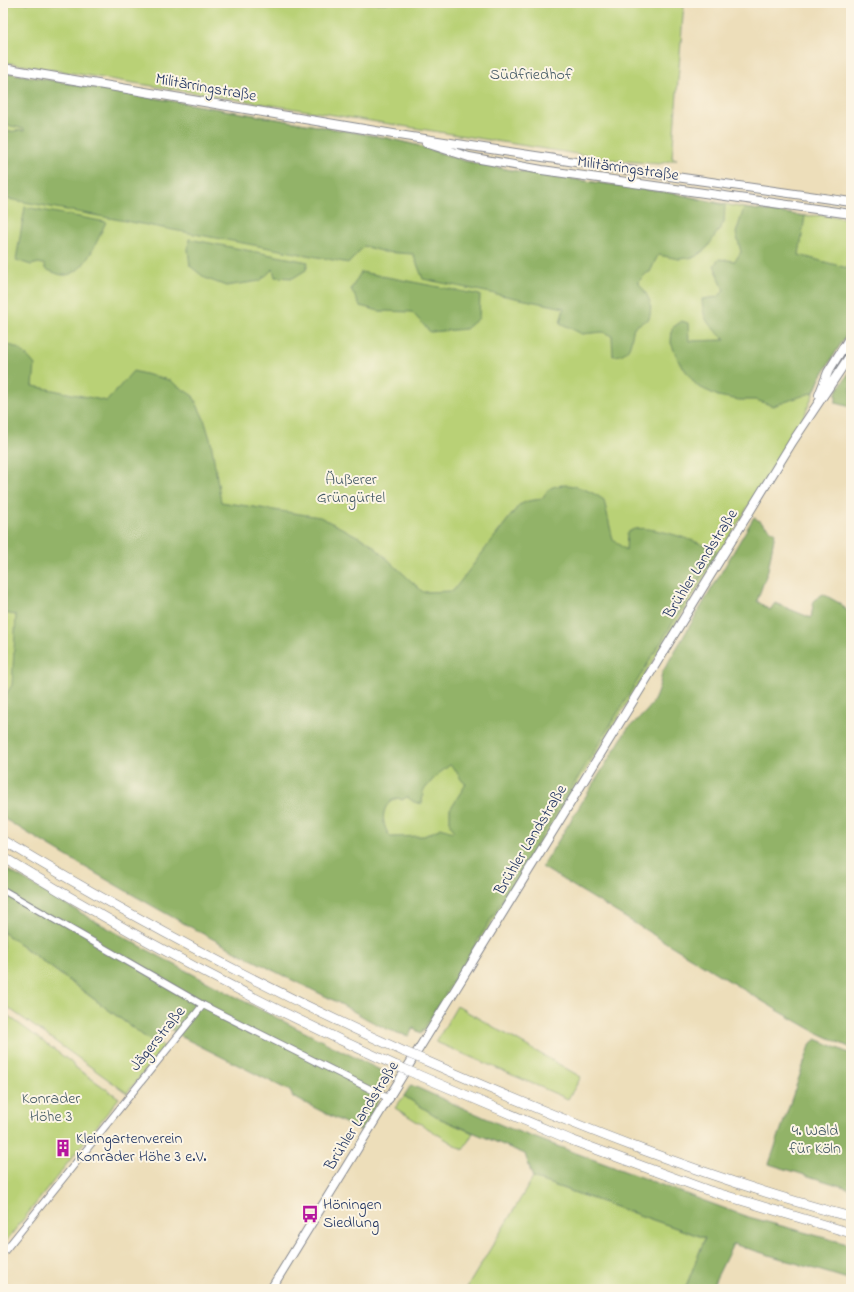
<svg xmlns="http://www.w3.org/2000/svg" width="854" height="1292" viewBox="0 0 854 1292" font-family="'Indie Flower',sans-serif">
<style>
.green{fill:#b9d176;stroke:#6a806a}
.forest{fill:#92b367;stroke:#567162;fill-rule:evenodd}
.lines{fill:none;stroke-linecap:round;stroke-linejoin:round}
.minor-casing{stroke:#84868c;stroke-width:8}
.major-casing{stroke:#84868c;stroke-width:10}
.highway-casing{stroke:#84868c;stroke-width:10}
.minor{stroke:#fff;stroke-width:6}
.major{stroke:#fff;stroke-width:8}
.highway{stroke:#fff;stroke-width:9}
.highway-bridge-casing{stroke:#84868c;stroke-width:10;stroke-linecap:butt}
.highway-bridge{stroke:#fff;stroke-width:9}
.labels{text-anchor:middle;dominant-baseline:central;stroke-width:4;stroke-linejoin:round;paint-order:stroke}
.park-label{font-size:16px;fill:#425864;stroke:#fcf5e5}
.street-label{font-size:16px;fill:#1b2f5e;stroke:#fcf5e5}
.poi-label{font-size:16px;fill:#1b2f5e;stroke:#fcf5e5;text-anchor:start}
</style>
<rect width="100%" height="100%" fill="#fcf5e5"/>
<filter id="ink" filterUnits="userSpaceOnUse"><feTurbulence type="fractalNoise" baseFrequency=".025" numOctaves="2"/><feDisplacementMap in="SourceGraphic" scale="8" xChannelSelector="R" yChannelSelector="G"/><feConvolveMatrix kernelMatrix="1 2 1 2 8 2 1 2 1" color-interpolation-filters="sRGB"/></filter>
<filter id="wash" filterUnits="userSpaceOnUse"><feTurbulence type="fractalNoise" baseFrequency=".012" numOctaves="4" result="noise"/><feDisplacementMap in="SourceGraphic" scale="16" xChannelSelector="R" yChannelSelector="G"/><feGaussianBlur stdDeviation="0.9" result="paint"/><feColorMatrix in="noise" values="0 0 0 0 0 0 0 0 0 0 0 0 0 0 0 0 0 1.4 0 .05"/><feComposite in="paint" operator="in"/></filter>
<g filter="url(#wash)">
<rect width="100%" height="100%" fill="#eddeba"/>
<path class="green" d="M3,3h681l-12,155 5,1 -18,5 -45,-4 -611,-98z
M3,72l384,66 29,7 49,16 51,10 161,23 67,14 61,8 20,-1 26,4v108l-31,51 -15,36 -378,614 -6,5 -172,-89 -246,-142z
M3,932l149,110 4,-2 8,7 -37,46 -124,-89z
M457,1006l124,71 -13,22 -132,-57z
M3,1012l68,50 4,5 44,31 -116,147z
M404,1096l37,23 32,14 -10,17 -68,-42z
M533,1178l172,60 -20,51h-219z"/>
<path class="forest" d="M3,72l384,66 29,7 49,16 51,10 161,23 48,11 -1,17 -17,26 -12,9 -16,2 -21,-4 -8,17 -3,1 -9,9c9,13 16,20 11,37l-15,8c-4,16 -2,28 -21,29l-1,-20 -9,-4 -21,2 -22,-11 4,-15 -141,-29 -10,-25 -29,-2 -20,-6 -15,17 -346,-65v-68c6,4 13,-1 21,1v-2l-21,-5z
M25,207l81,15c-8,16 -20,51 -40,53 -6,1 -15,-4 -21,-6v-4l-6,-2 -8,2 -15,-5z
M744,208l61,8 -6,39 52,14v58l-31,51 -6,14 -41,14 -17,-6h-17l-21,-4 -21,-10 -18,-24 -8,-19 1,-15 10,-7 6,2 1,18 36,-1c-15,-15 -22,-17 -23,-41l15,-2 7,-6 -10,-26 5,-6 16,2 6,-9 -5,-19z
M189,239l119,23 -2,8 -13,8 -18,-1 -2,-8 -13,12 -34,5 -21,-8 -15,-12 -2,-17z
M361,272l119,23 -1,23 -13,11 -36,3 -18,-20 -33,-1 -19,-5 -9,-17z
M3,344c15,1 23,10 32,21l-2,21 74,15 26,-30 36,9 24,16 11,23 7,23 10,60 99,15 49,25 54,50 30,-1 66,-86 9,-4 13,-2c3,-2 5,-8 8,-10 17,-10 41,1 55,11l9,40 13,10 1,-17c3,-2 6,-4 8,-4 16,-4 68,14 82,22l-296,482 -8,-5 -4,8c-30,-6 -56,-27 -84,-40 -111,-53 -217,-114 -322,-178v-119l9,-14 4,-70 -13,-2zM450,765c8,5 8,14 16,19l-16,25v16l4,5 -1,2 -12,-4 -17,8 -33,1c-11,-12 -11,-34 7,-39l4,2 5,-3 7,5 8,2 1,-13 14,-16z
M851,370v37l-15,-4v-11z
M754,517l21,16 -7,37 -11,31 13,9 5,-7 36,15 3,-18 9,-6 18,10 10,11v433l-37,-17 -37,-21 -235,-143 86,-139c22,-18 29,-26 34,-55z
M3,867c126,77 257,143 389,209l-31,55 -68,-34 -3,-6 -108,-54 -15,-11 -11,14 -4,2 -135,-100 -14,-10z
M816,1039l35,15v135l-82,-25 42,-121z
M411,1085l95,42 239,89 106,29v35l-118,-36 -22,45h-26l20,-51 -172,-60 -8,-24 -84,-35 -37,-23z"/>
</g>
<g filter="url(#ink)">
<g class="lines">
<g class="minor-casing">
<path id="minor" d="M3,890l200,115
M3,1253l200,-248 187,94"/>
</g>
<g class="major-casing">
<path id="major" d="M3,68l402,68 229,35 217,31
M426,143l43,14 73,13 309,44
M819,395l9,-23 23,-37
M271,1289l522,-848 58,-87"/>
</g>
<g class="highway-casing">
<path id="highway" d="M3,840c130,78 264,150 402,212
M3,857c127,78 258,148 394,209
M424,1060c139,61 280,118 427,157
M416,1074l155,66 136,50 144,43"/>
</g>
<use href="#minor" class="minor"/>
<use href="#major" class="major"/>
<use href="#highway" class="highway"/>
<g class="highway-bridge-casing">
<path id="highway-bridge" d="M405,1052l19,8
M397,1066l19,8"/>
</g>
<use href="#highway-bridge" class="highway-bridge"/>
</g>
</g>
<defs>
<g id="building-bare" transform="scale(1.38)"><path d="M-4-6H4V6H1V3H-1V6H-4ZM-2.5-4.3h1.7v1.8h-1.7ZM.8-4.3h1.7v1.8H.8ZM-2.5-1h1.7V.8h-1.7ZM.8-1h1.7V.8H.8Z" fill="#b5179e" stroke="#fcf5e5" stroke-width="2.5" paint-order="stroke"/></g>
<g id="bus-bare" transform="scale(1.38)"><path d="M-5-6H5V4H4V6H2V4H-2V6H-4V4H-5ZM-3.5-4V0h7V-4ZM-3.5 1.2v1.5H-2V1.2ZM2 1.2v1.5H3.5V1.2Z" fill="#b5179e" stroke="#fcf5e5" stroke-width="2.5" paint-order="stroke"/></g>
</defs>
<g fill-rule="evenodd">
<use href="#building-bare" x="63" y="1148"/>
<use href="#bus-bare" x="310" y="1214"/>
</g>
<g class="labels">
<g class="park-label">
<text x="531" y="75">Südfriedhof</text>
<text x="351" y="480">Äußerer<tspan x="351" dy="18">Grüngürtel</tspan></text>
<text x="51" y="1099">Konrader<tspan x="51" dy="18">Höhe 3</tspan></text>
<text x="815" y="1131">4. Wald<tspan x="815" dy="18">für Köln</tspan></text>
</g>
<g class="street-label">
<text transform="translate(206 88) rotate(10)">Militärringstraße</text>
<text transform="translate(628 169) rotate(8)">Militärringstraße</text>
<text transform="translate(701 564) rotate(-58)">Brühler Landstraße</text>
<text transform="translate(531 840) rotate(-59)">Brühler Landstraße</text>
<text transform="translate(158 1039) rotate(-51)">Jägerstraße</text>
<text transform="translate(362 1116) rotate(-58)">Brühler Landstraße</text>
</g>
<g class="poi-label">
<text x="76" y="1139">Kleingartenverein<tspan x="76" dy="18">Konrader Höhe 3 e.V.</tspan></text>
<text x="323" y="1205">Höningen<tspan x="323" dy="18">Siedlung</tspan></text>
</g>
</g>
<rect width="854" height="1292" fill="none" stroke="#fcf5e5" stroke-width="16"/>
</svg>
